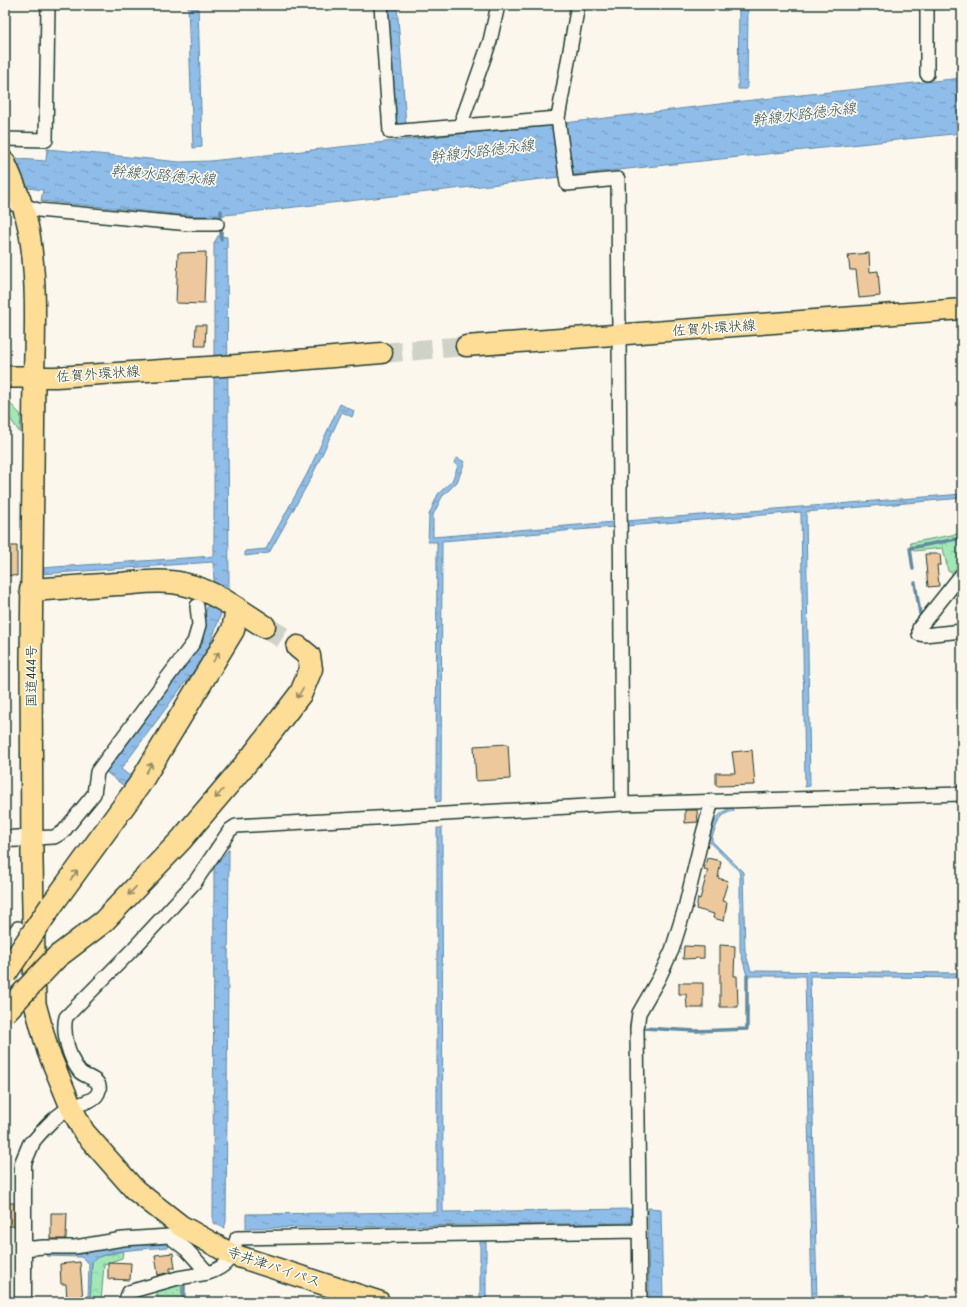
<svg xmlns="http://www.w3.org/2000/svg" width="967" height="1307" viewBox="0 0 967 1307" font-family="'Comic Neue','Klee One',sans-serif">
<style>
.grass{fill:url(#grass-dots);stroke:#609275}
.forest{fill:url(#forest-crowns);stroke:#609275}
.green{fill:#a1e8b6;stroke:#609275}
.water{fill:url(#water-ripples);stroke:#628aa1}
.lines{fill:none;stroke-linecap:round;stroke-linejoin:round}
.stream{stroke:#628aa1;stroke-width:3.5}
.building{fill:#edc89d;stroke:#1f3d34}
.primary-tunnel{stroke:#cfd2c7;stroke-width:20;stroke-dasharray:20 10;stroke-linecap:butt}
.motorway-tunnel{stroke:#cfd2c7;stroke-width:22;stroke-dasharray:22 11;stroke-linecap:butt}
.minor-casing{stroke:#1f3d34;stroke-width:16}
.tertiary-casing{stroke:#1f3d34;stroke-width:19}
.primary-casing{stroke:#1f3d34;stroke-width:23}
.trunk-casing{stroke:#1f3d34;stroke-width:24}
.motorway-casing{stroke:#1f3d34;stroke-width:25}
.minor{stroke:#fbf7ec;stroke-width:13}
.tertiary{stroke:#fbf7ec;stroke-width:16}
.primary{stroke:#fedd96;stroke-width:20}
.trunk{stroke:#fedd96;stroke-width:21}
.motorway{stroke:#fedd96;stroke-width:22}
.motorway-bridge-casing{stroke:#1f3d34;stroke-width:25;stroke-linecap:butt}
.motorway-bridge{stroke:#fedd96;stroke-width:22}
.oneway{stroke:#8e8d65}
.labels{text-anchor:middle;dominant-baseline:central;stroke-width:3.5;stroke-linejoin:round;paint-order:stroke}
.street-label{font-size:14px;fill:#1f3d34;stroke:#fbf7ec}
.water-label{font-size:15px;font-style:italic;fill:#3b5d61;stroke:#fbf7ec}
</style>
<defs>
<pattern id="grass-dots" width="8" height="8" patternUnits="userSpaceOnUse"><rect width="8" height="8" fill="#a1e8b6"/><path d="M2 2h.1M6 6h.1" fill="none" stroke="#8ac89d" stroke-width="1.8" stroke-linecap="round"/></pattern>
<pattern id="forest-crowns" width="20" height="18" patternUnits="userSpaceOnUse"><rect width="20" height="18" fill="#a1e8b6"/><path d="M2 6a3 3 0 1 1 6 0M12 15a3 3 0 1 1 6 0" fill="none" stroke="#8ac89d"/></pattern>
<pattern id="water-ripples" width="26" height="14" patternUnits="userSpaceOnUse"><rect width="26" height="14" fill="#8fbde9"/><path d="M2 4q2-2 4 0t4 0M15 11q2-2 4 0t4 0" fill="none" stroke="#749bbe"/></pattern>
</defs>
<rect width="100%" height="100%" fill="#fbf7ec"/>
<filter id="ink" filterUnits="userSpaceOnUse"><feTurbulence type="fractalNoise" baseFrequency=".025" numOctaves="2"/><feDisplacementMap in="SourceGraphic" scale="8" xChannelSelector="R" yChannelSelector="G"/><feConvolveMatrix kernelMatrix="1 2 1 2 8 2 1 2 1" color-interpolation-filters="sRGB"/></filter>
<g filter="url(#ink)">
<path class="grass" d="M181,1280l1,22h-22l-5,-13z"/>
<path class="forest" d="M962,533v31l-7,11 -7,-4 -5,-23 -29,3 -4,-8z
M123,1251l-1,7 -18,6 -3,38h-11l2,-41 5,-4z"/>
<path class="green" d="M5,398l16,17 -1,18 -11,-16 -4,-4z"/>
<path class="water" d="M188,5h10l4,142 -9,1z
M387,5h10l9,119 -11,1z
M739,5h9l-1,84h-9z
M962,78v55l-390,42 -2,-13 -10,15 -335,38 -29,1 -155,-15 2,-11 -38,-5v-27l41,3 1,-12 133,13 30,-1 343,-37 2,14 12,-2 -2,-13 179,-22z
M218,236l9,1 2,354 -22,62 -86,116 10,8 -7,9 -18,-14 91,-126 17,-66 -1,-18 -172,12v-6l173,-12v-313z
M340,404l14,7 -2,6 -10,-5 -32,68 -41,73 -24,3v-5l21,-2 41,-75z
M457,458l8,4 -8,20 -15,15 -9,18v22l181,-15v5l-172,14 -1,260 -5,1 1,-260h-9l1,-27 9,-21 14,-13 6,-15 -4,-3z
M962,494v4l-156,14 4,274 -5,1 -4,-275 -175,14v-5z
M733,808l1,3c-15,2 -17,14 -22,26v4l31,31 2,79 6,20 211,2v5l-152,-2 7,326h-5l-7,-326h-58l-7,-26v-73l-1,-6 -32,-31c6,-14 10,-30 26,-32z
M437,828h5l1,384 188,-3v14l-385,5v-14l191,-2z
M229,849l-3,373 -2,6 -11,-5 1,-356z
M648,1208l13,1 2,93h-14z
M480,1240h6v62h-6z
M167,1244l2,3c-20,2 -63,2 -77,14l-2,41h-2l1,-39 -8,-6 -35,-1 2,-2 35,-2 40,-6z"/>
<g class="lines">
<path class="stream" d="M221,211v28
M913,569l-3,-21 52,-10
M915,583l5,31
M643,1028l53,3 51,-2v-53
M184,1285v17"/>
</g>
<path class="building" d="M206,252l-2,52 -28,-1 2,-50z
M869,253l1,19 8,-1 2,25 -21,2 -3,-28h-6l-2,-15z
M196,325h10l-1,21h-10z
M5,546h12v30l-12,-1z
M925,554h15l1,11h-4l2,21 -11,1z
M508,744l2,35 -34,2 -2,-35z
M752,750l3,35 -39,1v-13h19l-3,-21z
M685,810h12l1,12 -13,1z
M707,858l14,3 -3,17 10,3 -6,20 5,1 -3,19 -11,-3 1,-4 -18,-5 2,-11 2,1 8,-29 -4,-1z
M720,945l15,1 -1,30h3l1,31h-18z
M684,946l20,1v11l-21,1z
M679,983h24v25h-16l-1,-14h-7z
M5,1203h9v23h-9z
M51,1213h16l-1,26h-15z
M173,1253l2,15h-5v4l-12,3 -3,-20z
M80,1262l3,38h-16l-1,-16h-5l-1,-20z
M108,1262l23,1 -1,17 -22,-1z"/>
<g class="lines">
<path class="primary-tunnel" d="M382,353l84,-7"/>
<path class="motorway-tunnel" d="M264,626l34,21"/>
<g class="minor-casing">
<path id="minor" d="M381,5l9,127 168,-14
M578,5l-20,113 9,66 51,-5 4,625
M927,74v-69
M460,126l30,-85 8,-36
M5,139l41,1 2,-135
M5,203l17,2 16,5 152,14h27
M962,574l-43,54v6l5,1 38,-4
M32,838l22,-1 9,-5 31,-38 3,-22 97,-130 5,-17 -2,-19
M5,945l13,-17
M31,1144c12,-14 24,-29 41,-37 8,-4 22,-5 26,-14 6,-14 -12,-15 -18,-21 -11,-13 -18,-40 -14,-55l68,-69 61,-66 35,-52 6,-4 386,-22 340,-10
M24,1249l19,-2h32l48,-8 46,-3 18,14 21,23c20,-6 24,-16 29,-35l402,-7
M125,1302l4,-10 49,-14 30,-5
M640,1302l-3,-274 2,-15 20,-35 13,-28 13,-42 17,-71 10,-36"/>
</g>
<g class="tertiary-casing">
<path id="tertiary" d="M5,839l27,-1
M23,1302v-139l8,-19"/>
</g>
<g class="primary-casing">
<path id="primary" d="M5,162c11,25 21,49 25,75 7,47 5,94 4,140h22l182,-12 144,-12
M466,346l496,-37"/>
</g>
<g class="trunk-casing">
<path id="trunk" d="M5,377h29l-3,284 1,200 3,143 13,47 23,56 13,25 51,58 46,36 50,28 148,48"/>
</g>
<g class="motorway-casing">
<path id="motorway" d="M31,590c29,-2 57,-4 86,-6 21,-1 45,-5 66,0 30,6 56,26 81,42
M51,906l88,-121 94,-155 4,-21
M57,957l46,-35 78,-82 73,-86 47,-61 10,-24 -2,-13 -11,-9"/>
</g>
<use href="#minor" class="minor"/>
<use href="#tertiary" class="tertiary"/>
<use href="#primary" class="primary"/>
<use href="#trunk" class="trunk"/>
<use href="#motorway" class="motorway"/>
<g class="motorway-bridge-casing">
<path id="motorway-bridge" d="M5,974l46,-68
M5,1012l52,-55"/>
</g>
<use href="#motorway-bridge" class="motorway-bridge"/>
</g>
<defs><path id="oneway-shaft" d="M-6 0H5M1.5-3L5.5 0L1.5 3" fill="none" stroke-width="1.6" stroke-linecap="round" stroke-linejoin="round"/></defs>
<g class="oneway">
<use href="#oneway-shaft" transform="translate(216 657) rotate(-59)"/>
<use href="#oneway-shaft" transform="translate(300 693) rotate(121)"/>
<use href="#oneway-shaft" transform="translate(149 768) rotate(-59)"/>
<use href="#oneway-shaft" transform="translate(219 794) rotate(131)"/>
<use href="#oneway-shaft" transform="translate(74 875) rotate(-54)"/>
<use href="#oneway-shaft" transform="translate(132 891) rotate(133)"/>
</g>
</g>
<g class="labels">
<g class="street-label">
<text transform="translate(714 328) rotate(-4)">佐賀外環状線</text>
<text transform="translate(98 374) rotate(-4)">佐賀外環状線</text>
<text transform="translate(31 676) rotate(-90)">国道444号</text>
<text transform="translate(274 1267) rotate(19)">寺井津バイパス</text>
</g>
<g class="water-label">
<text transform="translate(804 114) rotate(-7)">幹線水路徳永線</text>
<text transform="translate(482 151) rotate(-7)">幹線水路徳永線</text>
<text transform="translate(163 175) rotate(5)">幹線水路徳永線</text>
</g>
</g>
<rect width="967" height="1307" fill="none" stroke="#fbf7ec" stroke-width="20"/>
<rect x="10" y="10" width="947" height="1287" fill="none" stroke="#1f3d34" stroke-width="1.5" filter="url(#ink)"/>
</svg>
